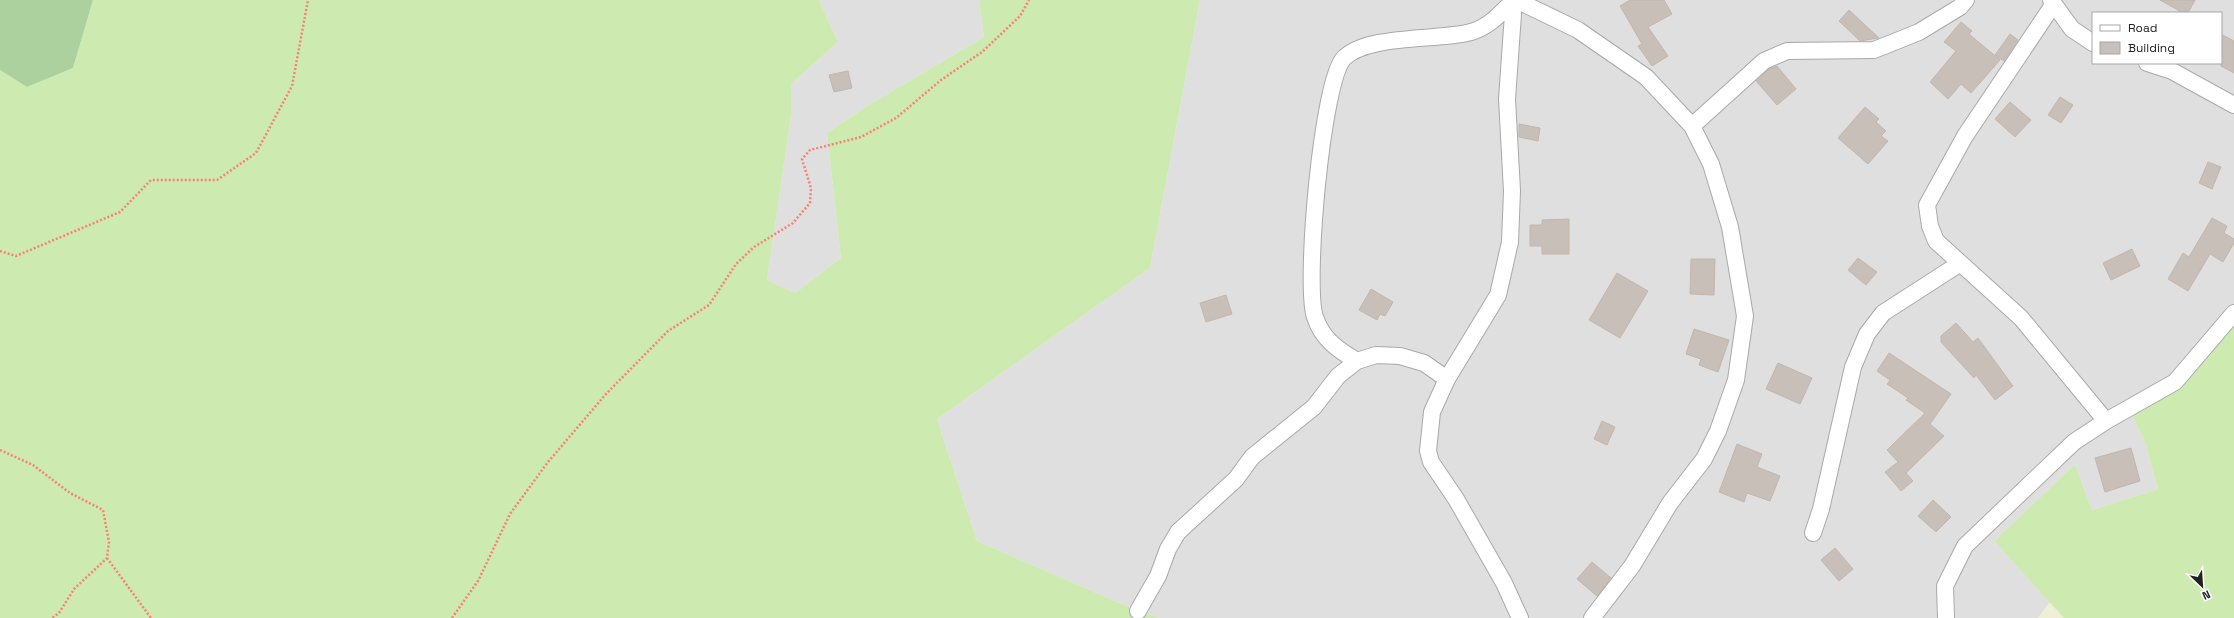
<svg xmlns="http://www.w3.org/2000/svg" width="2234" height="618" viewBox="0 0 2234 618" font-family="'Space Grotesk',sans-serif">
<style>
.residential{fill:#e0dfdf;fill-rule:evenodd}
.farmland{fill:#eef0d5}
.grass{fill:#cdebb0}
.forest{fill:#add19e}
.building{fill:#c7bfb8;stroke:#c4b6ab}
.lines{fill:none;stroke-linecap:round;stroke-linejoin:round}
.minor-casing{stroke:#a9a9a9;stroke-width:18}
.path{stroke:#fa8072;stroke-width:2.5;stroke-dasharray:2 2;stroke-linecap:butt}
.minor{stroke:#fff;stroke-width:16}
</style>
<rect width="100%" height="100%" fill="#f2efe9"/>
<path class="residential" d="M819,0h160l5,37 -117,69 -40,27 14,125 -46,35 -28,-13 24,-164v-32l47,-42z
M1200,0h1034v319l-102,95 14,31 12,44 -66,21 -17,-46 -81,77 56,61 -12,16h-878l-22,-7 -161,-70 -40,-122 213,-151zM2093,13h128v50h-128z"/>
<path class="farmland" d="M2050,602l14,16h-26z"/>
<path class="grass" d="M93,0h726l19,42 -47,42v32l-24,164 28,13 46,-35 -14,-125 40,-27 117,-69 -5,-37h221l-50,268 -213,151 40,122 161,70 22,7h-1160v-548l27,17 46,-19z
M2234,319v299h-170l-70,-77 81,-77 17,46 66,-21 -12,-44 -14,-31z"/>
<path class="forest" d="M0,0h93l-20,68 -46,19 -27,-17z"/>
<path class="building" d="M1630,0h34l8,14 -24,13 20,29 -16,10 -14,-20 4,-2 -22,-38z
M2160,0h35l-7,13h-5z
M1849,10l30,28h-1l-18,3 -21,-20z
M1961,22l11,9 -3,3 31,26 -29,33 -10,-9 -13,15 -18,-17 26,-31 -12,-9z
M2010,34l8,6 -14,21 -9,-6z
M2221,34l13,7v32l-13,-7z
M1777,66l19,23 -19,16 -21,-24 13,-12z
M848,71l4,17 -18,4 -5,-17z
M2060,97l13,8 -12,18 -13,-8z
M2010,102l21,18 -16,17 -20,-18z
M1865,107l14,12 -3,3 10,9 -5,5 7,5 -20,23 -30,-26z
M1519,124l21,4 -2,13 -19,-4z
M2208,162l13,5 -9,22 -13,-6z
M2212,218l15,8 -3,7 10,6v4l-11,19 -13,-8 -22,37 -20,-12 15,-26 6,4z
M1569,219v35h-27v-8h-12v-21h12v-5z
M2132,249l8,17 -29,14 -8,-17z
M1858,258l19,14 -11,13 -18,-15z
M1691,259h24l-1,36 -24,-1z
M1617,273l31,18 -28,47 -31,-18z
M1371,289l22,13 -8,14 -5,-2 -3,6 -18,-10z
M1226,295l6,19 -26,8 -6,-19z
M1956,323l17,19 5,-4 35,48 -18,14 -19,-25 -2,3 -33,-36v-6z
M1694,329l35,11 -11,32 -19,-7 2,-6 -15,-5z
M1889,353l62,41 -21,30 14,12 -38,37 7,8 -12,10 -16,-19 13,-10 -11,-12 38,-37 -19,-13 2,-2 -21,-14 3,-4 -13,-9z
M1778,363l34,15 -12,26 -34,-15z
M1602,421l13,6 -8,18 -13,-6z
M1737,444l25,10 -5,13 23,9 -10,25 -23,-8 -3,9 -25,-10z
M2131,448l9,33 -35,11 -10,-34z
M1933,500l18,17 -15,15 -18,-16z
M1835,548l18,21 -14,12 -18,-21z
M1592,562l19,16 -14,18 -20,-17z"/>
<g class="lines">
<g class="minor-casing">
<path id="minor" d="M1514,0l-7,99 5,92 -2,51 -12,53 -51,84 -15,33 -4,39 3,11 25,37 48,84 16,35
M1516,0l62,30 68,47 46,49 19,38 19,63 15,89 -9,64 -18,51 -14,28 -34,44 -38,63 -40,52
M2051,0l21,29 21,14
M2053,5l-88,131 -38,69 3,21 6,15 85,77 85,103
M2147,63l25,8 62,34
M1692,126l72,-65 23,-10 87,-1 45,-18 41,-25 6,-7
M1357,361c-19,-11 -35,-22 -42,-44 -11,-32 7,-237 29,-259 24,-24 94,-17 127,-26 18,-5 30,-19 43,-32
M1813,533l8,-24 32,-142 14,-33 16,-21 76,-49
M1138,611l20,-35 10,-27 10,-17 58,-53 16,-22 62,-50 24,-31 19,-15 19,-6 24,1 24,7 23,16
M1946,618l-1,-32 20,-40 109,-104 32,-21 69,-39 59,-69"/>
</g>
<path class="path" d="M0,251l16,5 104,-44 31,-32h66l39,-27 36,-67 16,-86
M0,450l33,15 37,28 33,17 6,32 -2,16 -33,31 -15,24 -7,5
M107,558l44,60
M452,618l26,-37 32,-67 38,-52 58,-68 62,-63 41,-26 27,-41 18,-17 39,-24 17,-20 1,-15 -9,-29 8,-9 51,-13 35,-19 45,-38 41,-28 38,-36 9,-16"/>
<use href="#minor" class="minor"/>
</g>
<rect x="2092" y="12" width="130" height="52" fill="#ffffff" stroke="#a7a7a7"/>
<rect x="2100" y="25" width="20" height="6" fill="#ffffff" stroke="#a7a7a7"/>
<text x="2128" y="32" font-size="12" fill="#222222">Road</text>
<rect x="2100" y="42" width="20" height="12" fill="#c7bfb8" stroke="#a7a7a7"/>
<text x="2128" y="52" font-size="12" fill="#222222">Building</text>
<g transform="translate(2202 586) rotate(155)" stroke="#ffffff" stroke-width="3" paint-order="stroke">
<path d="M0-3L7 15L0 10L-7 15Z" fill="#222222"/>
<text y="-6" font-size="11" font-weight="bold" text-anchor="middle" fill="#222222">N</text>
</g>
</svg>
